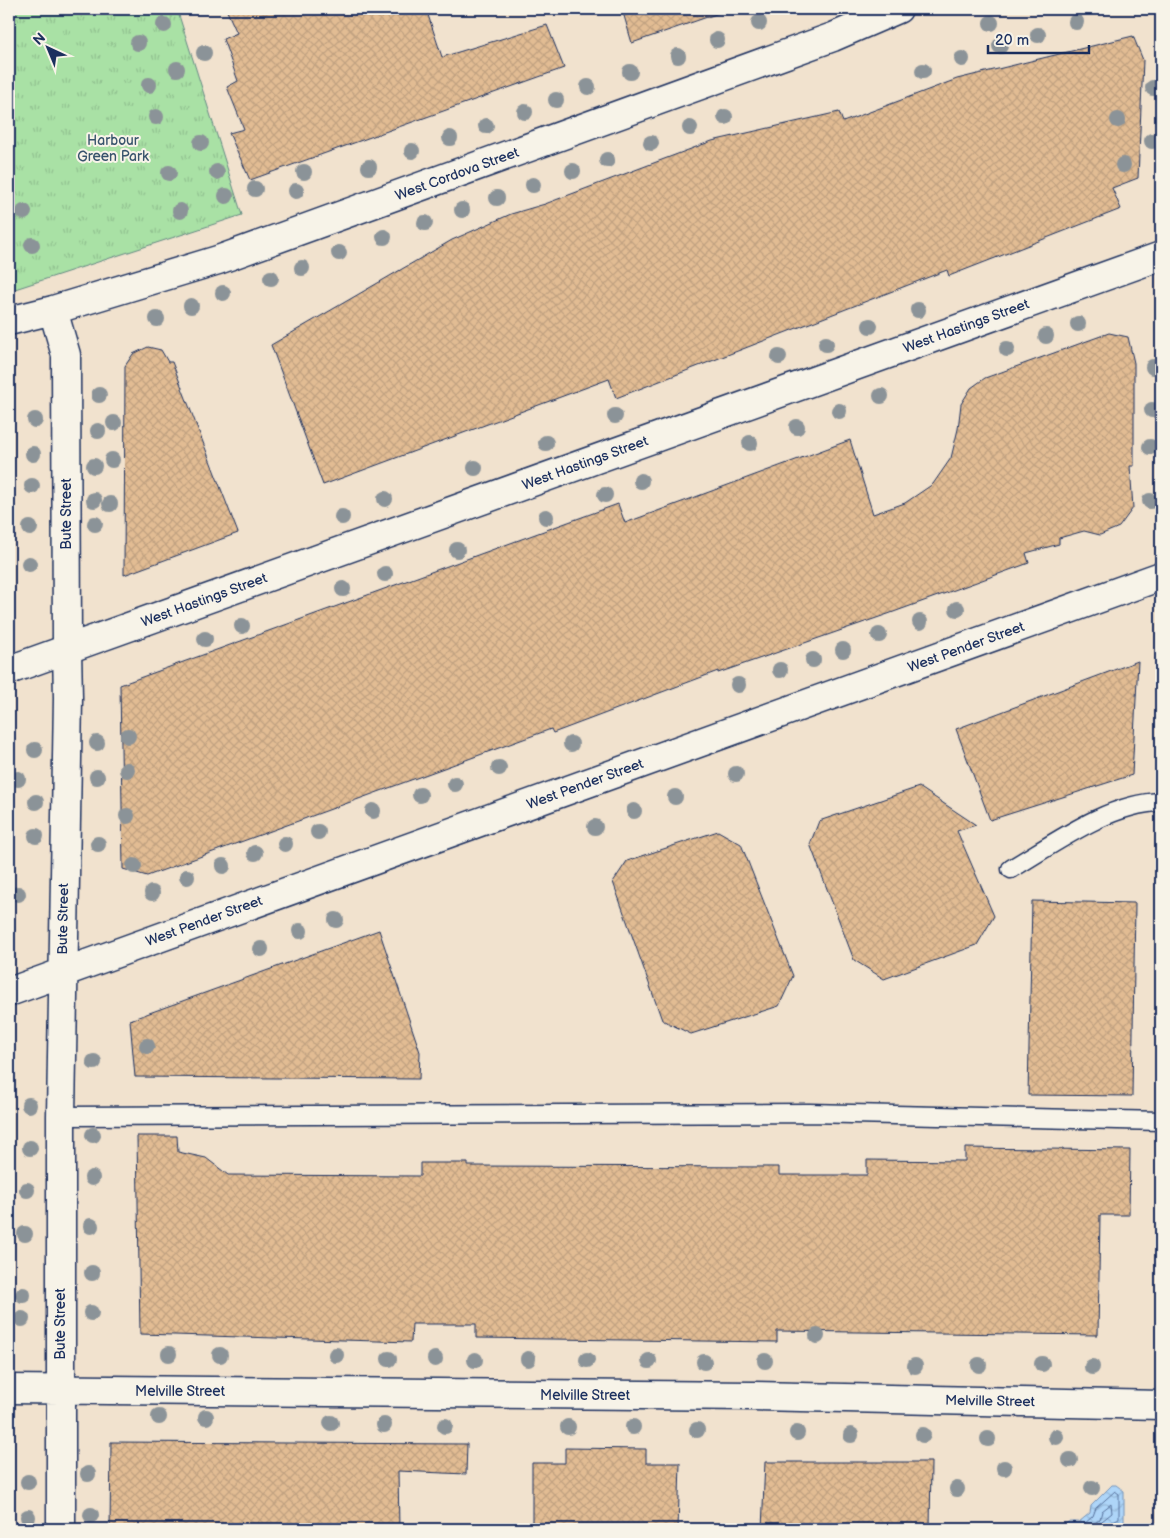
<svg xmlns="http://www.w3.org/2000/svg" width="1170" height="1538" viewBox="0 0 1170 1538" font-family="'Balsamiq Sans',sans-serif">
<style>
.park{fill:url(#park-tufts);stroke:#628882}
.water{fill:url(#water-waves);stroke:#7393ba}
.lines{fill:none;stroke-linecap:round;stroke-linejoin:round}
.shore{stroke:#56719c;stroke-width:1}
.building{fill:url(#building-cross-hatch);stroke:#1b2f5e}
.lane-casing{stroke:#1b2f5e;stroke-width:21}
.street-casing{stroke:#1b2f5e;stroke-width:31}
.secondary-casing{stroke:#1b2f5e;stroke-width:31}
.lane{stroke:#f7f3e8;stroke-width:18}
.street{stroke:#f7f3e8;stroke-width:28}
.secondary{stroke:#f7f3e8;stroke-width:28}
.tree{fill:#8b9398}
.labels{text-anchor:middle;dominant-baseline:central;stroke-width:4;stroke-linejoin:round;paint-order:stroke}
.park-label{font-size:14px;fill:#37536c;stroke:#f7f3e8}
.street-label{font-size:14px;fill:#1b2f5e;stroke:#f7f3e8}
</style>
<defs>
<pattern id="park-tufts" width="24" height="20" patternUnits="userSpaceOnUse" patternTransform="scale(1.25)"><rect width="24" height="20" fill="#a9e1a5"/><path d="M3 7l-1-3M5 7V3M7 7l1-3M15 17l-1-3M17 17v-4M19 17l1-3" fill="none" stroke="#91c190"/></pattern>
<pattern id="water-waves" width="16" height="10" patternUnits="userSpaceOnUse" patternTransform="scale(1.25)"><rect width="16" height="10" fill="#aed5f8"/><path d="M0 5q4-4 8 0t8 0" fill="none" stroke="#95b7d7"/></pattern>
<pattern id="building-cross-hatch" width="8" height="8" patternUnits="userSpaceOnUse" patternTransform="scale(1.25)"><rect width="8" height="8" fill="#e2bc93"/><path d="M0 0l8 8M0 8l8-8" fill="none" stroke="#c1a281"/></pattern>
</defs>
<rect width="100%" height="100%" fill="#f1e2ce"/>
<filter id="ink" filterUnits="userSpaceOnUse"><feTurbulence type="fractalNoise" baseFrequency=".02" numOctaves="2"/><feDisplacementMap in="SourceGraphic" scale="10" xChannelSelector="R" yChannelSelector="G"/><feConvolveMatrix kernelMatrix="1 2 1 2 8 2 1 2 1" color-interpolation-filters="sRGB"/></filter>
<g filter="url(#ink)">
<path class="park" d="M9,9h168l65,206 -233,76z"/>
<path class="water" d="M1112,1485h4l8,6v36l-2,2h-3l-4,-4 -5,4h-48l6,-7h11l11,-9 1,-7z"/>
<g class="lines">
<path class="shore" d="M1068,1529l2,-2 12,-1 11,-10 3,-8 19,-17 4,3v24l-8,4 -4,7
M1088,1529l12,-10 2,-8 9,-7 1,9 -10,8 -1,8"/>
</g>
<path class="building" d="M226,9h200l16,48 105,-32 17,43 -314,112 -21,-47 15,-4 -17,-42 11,-6 -15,-42 14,-6z
M622,9h97v4l-87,30z
M1133,36l10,24 -5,118 -26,10 9,21 -172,67 -2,-6 -331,128 -7,-19 -286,106 -52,-140 181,-105 59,-26 34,-10 167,-63 127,-29 4,10 114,-43z
M1109,333l19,4 6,26v103h-4l3,42 -14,19 -19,8 -16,-4 -25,7v6l-33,9 3,10 -141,51 -170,59v-2l-165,62 -2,-4 -404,147 -24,-7 -3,-184 498,-181 7,19 225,-83 23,74 32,-11 28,-19 18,-26 7,-29 3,-25 10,-16 14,-10z
M148,347l13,3 7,12h4l66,171 -114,42 1,-209 8,-12z
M1138,661l-6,114 -142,45 -34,-91z
M919,787l57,38 -19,6 37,85 -17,29 -93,34 -30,-19 -44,-116 9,-23z
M718,831l23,13 52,132 -14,30 -88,28 -29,-14 -49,-138 14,-21z
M1032,901l103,2 -3,193 -104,-1z
M379,930l41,122 -1,27 -284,-2 -5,-57z
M137,1136h40l1,16 28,6 22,17 192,1v-13h48v3l311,1v8h88v-15l98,1v-13l165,2 -1,65h-29l-2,120 -321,-4v11l-301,-4v-14h-64l-1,18 -271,-8z
M111,1442l356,2 -1,30 -68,-3 1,58h-289z
M565,1448l81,1v14h34l-2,66h-146v-66h33z
M765,1462h166l-1,67h-168z"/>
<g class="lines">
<g class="lane-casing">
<path id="lane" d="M1011,869c44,-26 98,-66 150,-67
M61,1116l748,-3 352,8"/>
</g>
<g class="street-casing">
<path id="street" d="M53,310l13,45 1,294
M9,321l44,-11 165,-50 615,-223 65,-28"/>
</g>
<g class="secondary-casing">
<path id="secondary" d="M9,670l1152,-414
M9,992l1152,-416
M9,1389l744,7 408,9
M61,1529v-413l7,-418 -1,-49"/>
</g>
<use href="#lane" class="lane"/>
<use href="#street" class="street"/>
<use href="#secondary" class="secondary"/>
</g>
<g class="tree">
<circle cx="1076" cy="22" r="8"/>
<circle cx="759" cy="23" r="8"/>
<circle cx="991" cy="23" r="8"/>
<circle cx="164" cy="25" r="8"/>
<circle cx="1038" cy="35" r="8"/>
<circle cx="717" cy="40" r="8"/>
<circle cx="138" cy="43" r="8"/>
<circle cx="1000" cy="46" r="8"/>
<circle cx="204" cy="53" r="8"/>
<circle cx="678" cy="56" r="8"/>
<circle cx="962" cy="59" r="8"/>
<circle cx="177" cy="69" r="8"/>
<circle cx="923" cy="71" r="8"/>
<circle cx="630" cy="72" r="8"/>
<circle cx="149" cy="85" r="8"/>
<circle cx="588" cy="87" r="8"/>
<circle cx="1153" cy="88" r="8"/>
<circle cx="556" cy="100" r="8"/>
<circle cx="525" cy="112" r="8"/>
<circle cx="156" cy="117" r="8"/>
<circle cx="725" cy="117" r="8"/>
<circle cx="1118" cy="120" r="8"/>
<circle cx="486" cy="126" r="8"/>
<circle cx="690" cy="128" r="8"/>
<circle cx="450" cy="138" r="8"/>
<circle cx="1152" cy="141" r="8"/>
<circle cx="201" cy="143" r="8"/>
<circle cx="651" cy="143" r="8"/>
<circle cx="412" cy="151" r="8"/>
<circle cx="607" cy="160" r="8"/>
<circle cx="1123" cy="165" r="8"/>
<circle cx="369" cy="167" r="8"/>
<circle cx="573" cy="171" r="8"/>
<circle cx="217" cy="172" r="8"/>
<circle cx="304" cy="172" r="8"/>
<circle cx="169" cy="173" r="8"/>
<circle cx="533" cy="185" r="8"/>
<circle cx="255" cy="189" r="8"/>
<circle cx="296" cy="191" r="8"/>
<circle cx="226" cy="196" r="8"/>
<circle cx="497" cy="198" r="8"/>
<circle cx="462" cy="210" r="8"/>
<circle cx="180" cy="211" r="8"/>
<circle cx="24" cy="212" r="8"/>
<circle cx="425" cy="223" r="8"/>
<circle cx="384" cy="237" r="8"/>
<circle cx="32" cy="245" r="8"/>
<circle cx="339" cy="253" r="8"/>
<circle cx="302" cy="268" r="8"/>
<circle cx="271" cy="278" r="8"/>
<circle cx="223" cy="293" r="8"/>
<circle cx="191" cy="306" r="8"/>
<circle cx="918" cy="310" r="8"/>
<circle cx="157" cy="319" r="8"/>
<circle cx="1078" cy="324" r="8"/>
<circle cx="870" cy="326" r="8"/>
<circle cx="1046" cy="336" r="8"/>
<circle cx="826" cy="344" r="8"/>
<circle cx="1007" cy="349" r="8"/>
<circle cx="779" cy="357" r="8"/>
<circle cx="1153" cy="367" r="8"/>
<circle cx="99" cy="395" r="8"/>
<circle cx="881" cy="396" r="8"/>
<circle cx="1152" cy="410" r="8"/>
<circle cx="839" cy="411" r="8"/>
<circle cx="615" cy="416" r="8"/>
<circle cx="35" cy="420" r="8"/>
<circle cx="114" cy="423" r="8"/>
<circle cx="797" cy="427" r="8"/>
<circle cx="98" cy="431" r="8"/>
<circle cx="546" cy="443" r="8"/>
<circle cx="750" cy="443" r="8"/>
<circle cx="1150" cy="447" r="8"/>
<circle cx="33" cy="454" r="8"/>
<circle cx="112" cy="460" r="8"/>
<circle cx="94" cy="466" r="8"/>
<circle cx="475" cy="468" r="8"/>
<circle cx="641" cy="481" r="8"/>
<circle cx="32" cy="486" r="8"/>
<circle cx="605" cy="495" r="8"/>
<circle cx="385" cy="499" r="8"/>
<circle cx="94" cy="500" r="8"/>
<circle cx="1150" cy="501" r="8"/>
<circle cx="110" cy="504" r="8"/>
<circle cx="342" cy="517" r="8"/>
<circle cx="546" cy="517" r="8"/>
<circle cx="95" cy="524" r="8"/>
<circle cx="30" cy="528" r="8"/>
<circle cx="457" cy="550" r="8"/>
<circle cx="29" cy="564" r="8"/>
<circle cx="385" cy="574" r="8"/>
<circle cx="343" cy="589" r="8"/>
<circle cx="957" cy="609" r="8"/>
<circle cx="920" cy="622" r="8"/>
<circle cx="242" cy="626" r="8"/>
<circle cx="879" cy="635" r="8"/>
<circle cx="205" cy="639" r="8"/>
<circle cx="843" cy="650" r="8"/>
<circle cx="813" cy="660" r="8"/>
<circle cx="780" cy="670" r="8"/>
<circle cx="738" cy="685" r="8"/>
<circle cx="128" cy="736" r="8"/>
<circle cx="97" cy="743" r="8"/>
<circle cx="571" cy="744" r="8"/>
<circle cx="35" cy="750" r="8"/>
<circle cx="499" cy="768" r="8"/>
<circle cx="127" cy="770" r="8"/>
<circle cx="736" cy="774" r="8"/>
<circle cx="97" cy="777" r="8"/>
<circle cx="18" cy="779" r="8"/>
<circle cx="455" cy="784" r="8"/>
<circle cx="420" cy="795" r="8"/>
<circle cx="675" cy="797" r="8"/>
<circle cx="36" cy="802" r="8"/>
<circle cx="373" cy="811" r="8"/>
<circle cx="634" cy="811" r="8"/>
<circle cx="127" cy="816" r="8"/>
<circle cx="595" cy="827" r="8"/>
<circle cx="318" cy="832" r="8"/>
<circle cx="36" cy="836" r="8"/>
<circle cx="98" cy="844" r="8"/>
<circle cx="285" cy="844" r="8"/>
<circle cx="255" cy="853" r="8"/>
<circle cx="134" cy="866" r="8"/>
<circle cx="223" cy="866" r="8"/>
<circle cx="187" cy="877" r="8"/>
<circle cx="152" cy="893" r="8"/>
<circle cx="18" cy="894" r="8"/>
<circle cx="336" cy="920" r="8"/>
<circle cx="300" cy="931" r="8"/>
<circle cx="261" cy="949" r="8"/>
<circle cx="147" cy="1046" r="8"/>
<circle cx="94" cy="1062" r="8"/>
<circle cx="29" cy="1105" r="8"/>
<circle cx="93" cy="1135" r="8"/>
<circle cx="30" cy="1148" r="8"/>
<circle cx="92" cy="1178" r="8"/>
<circle cx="27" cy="1190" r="8"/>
<circle cx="91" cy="1226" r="8"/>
<circle cx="25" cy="1234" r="8"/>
<circle cx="92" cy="1273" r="8"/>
<circle cx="23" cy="1295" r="8"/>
<circle cx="91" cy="1313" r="8"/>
<circle cx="22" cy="1319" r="8"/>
<circle cx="817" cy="1336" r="8"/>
<circle cx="169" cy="1354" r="8"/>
<circle cx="220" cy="1355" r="8"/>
<circle cx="336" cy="1355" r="8"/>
<circle cx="389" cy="1359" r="8"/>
<circle cx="435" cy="1359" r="8"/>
<circle cx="528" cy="1359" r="8"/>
<circle cx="475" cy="1360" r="8"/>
<circle cx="587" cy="1360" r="8"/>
<circle cx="649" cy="1361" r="8"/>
<circle cx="765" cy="1361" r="8"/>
<circle cx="704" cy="1362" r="8"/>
<circle cx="1042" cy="1364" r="8"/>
<circle cx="979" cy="1365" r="8"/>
<circle cx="915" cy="1366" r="8"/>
<circle cx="1092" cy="1367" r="8"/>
<circle cx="159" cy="1417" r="8"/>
<circle cx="206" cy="1417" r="8"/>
<circle cx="331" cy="1423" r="8"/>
<circle cx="384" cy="1425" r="8"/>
<circle cx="445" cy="1426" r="8"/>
<circle cx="568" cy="1427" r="8"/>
<circle cx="633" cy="1427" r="8"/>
<circle cx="697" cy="1430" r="8"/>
<circle cx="797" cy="1433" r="8"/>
<circle cx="851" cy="1435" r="8"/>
<circle cx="923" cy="1435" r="8"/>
<circle cx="1056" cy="1437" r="8"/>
<circle cx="988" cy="1439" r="8"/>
<circle cx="1070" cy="1460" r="8"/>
<circle cx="1004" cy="1468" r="8"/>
<circle cx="88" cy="1474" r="8"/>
<circle cx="28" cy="1482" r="8"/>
<circle cx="1092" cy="1488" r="8"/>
<circle cx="957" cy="1489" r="8"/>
<circle cx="91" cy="1515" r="8"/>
<circle cx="28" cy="1517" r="8"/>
</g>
</g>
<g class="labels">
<g class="park-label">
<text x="113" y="140">Harbour<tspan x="113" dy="16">Green Park</tspan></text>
</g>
<g class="street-label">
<text transform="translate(457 174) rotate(-20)">West Cordova Street</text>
<text transform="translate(966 326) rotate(-20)">West Hastings Street</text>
<text transform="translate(585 463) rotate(-20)">West Hastings Street</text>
<text transform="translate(66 514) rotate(-90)">Bute Street</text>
<text transform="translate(204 600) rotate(-20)">West Hastings Street</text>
<text transform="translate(966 647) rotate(-20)">West Pender Street</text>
<text transform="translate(585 784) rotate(-20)">West Pender Street</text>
<text transform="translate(63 919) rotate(-89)">Bute Street</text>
<text transform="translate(204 921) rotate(-20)">West Pender Street</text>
<text transform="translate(60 1324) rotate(-90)">Bute Street</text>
<text x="180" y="1391">Melville Street</text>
<text x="585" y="1395">Melville Street</text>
<text transform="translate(990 1401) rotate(1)">Melville Street</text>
</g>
</g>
<rect width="1170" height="1538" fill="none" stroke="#f7f3e8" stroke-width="30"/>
<rect x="15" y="15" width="1140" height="1508" fill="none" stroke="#1b2f5e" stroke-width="2" filter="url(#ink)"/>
<g transform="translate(48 48) rotate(316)" stroke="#f7f3e8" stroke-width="4" paint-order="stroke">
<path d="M0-4L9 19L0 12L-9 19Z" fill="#1b2f5e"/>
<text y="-8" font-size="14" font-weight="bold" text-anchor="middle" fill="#1b2f5e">N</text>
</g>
<path d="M988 45v8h101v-8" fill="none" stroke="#1b2f5e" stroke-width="2.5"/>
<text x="995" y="45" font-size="15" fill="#1b2f5e" stroke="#f7f3e8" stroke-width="4" paint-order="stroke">20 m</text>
</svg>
